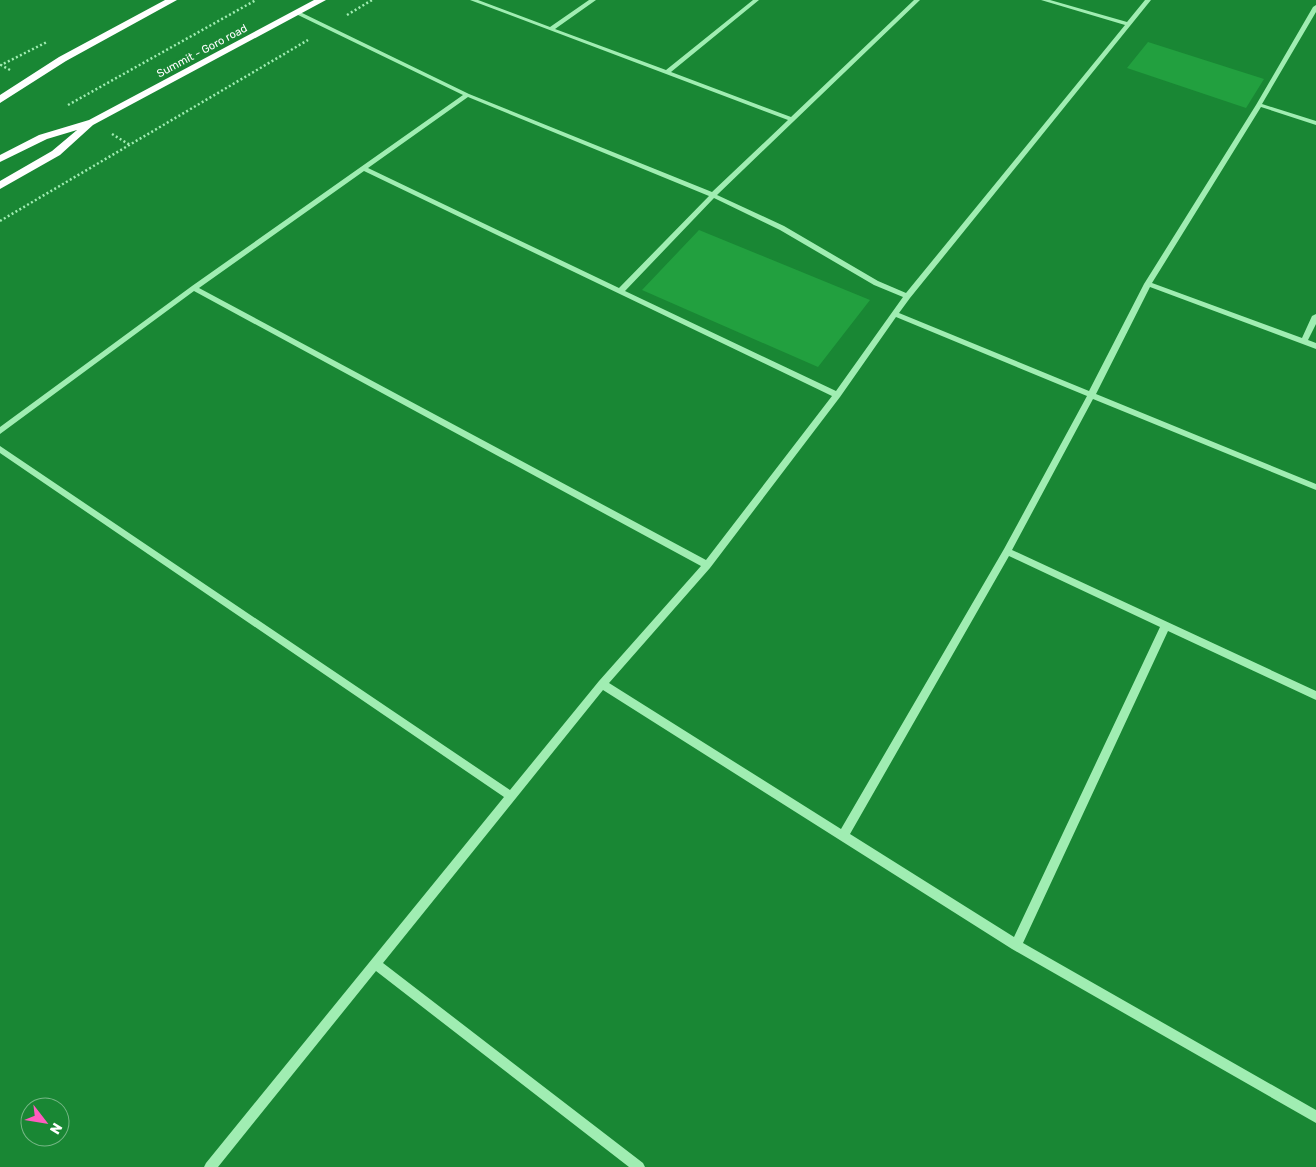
<svg xmlns="http://www.w3.org/2000/svg" width="1316" height="1167" viewBox="0 0 1316 1167" font-family="Rubik,sans-serif">
<style>
.green{fill:#22a03f}
.lines{fill:none;stroke-linecap:round;stroke-linejoin:round}
.path{stroke:#a0edb2;stroke-width:2.5;stroke-dasharray:2 2.5;stroke-linecap:butt}
.minor{fill:#a0edb2;fill-rule:evenodd}
.highway{fill:#fff;fill-rule:evenodd}
.labels{text-anchor:middle;dominant-baseline:central;stroke-width:5;stroke-linejoin:round;paint-order:stroke}
.far-street-label{font-size:11px;fill:#fff;stroke:#198734}
</style>
<rect width="100%" height="100%" fill="#198734"/>
<path class="green" d="M1148,42l116,37 -18,29 -119,-40z
M699,230l171,70 -52,67 -176,-77z"/>
<g class="lines">
<path class="path" d="M347,15l25,-15
M10,70l-9,-5 46,-23
M68,105l188,-105
M112,134l18,11
M0,221l308,-181"/>
<path class="minor" d="M470,0h8l72,27 39,-27h7l-41,29 111,41 87,-70h6l-88,72 120,45 123,-117h6l-203,195 67,31 94,55 28,12 219,-268 -84,-25h9l77,22 18,-22h6l-241,298 -11,15 190,78 55,-107 112,-179 57,-98 3,-2v7l-54,92 54,17v4l-55,-18 -109,176 150,55 10,-22 4,-2v10l-8,16 8,3v6l-166,-62 -54,107 220,90v6l-223,-91 -81,151 304,141v9l-148,-69 -145,312 293,167v13l-304,-174 -409,-259 -220,273 260,200 2,4h-16l-253,-196 -158,196h-14l2,-4 298,-366 -504,-344v-7l510,344 89,-109 102,-115 -507,-275 -194,143v-7l192,-141 271,-191 -167,-81v-2h4l169,82 243,98 76,-72zM468,97l241,99 -90,92 -251,-120zM364,171l468,225 -126,164 -507,-272zM714,198l66,32 94,55 29,12 -67,94 -211,-100zM896,317l191,79 -83,153 -163,280 -232,-146 101,-115 130,-171zM1009,556l151,71 -146,310 -164,-103z"/>
<path class="highway" d="M165,0h12l-111,61 -66,42v-8l59,-38z
M314,0h12l-233,125 -33,30 -60,34v-8l52,-30 25,-21 -30,9 -47,23v-7l39,-20 50,-15z"/>
</g>
<g class="labels">
<g class="far-street-label">
<text transform="translate(202 51) rotate(-28)">Summit - Goro road</text>
</g>
</g>
<g transform="translate(45 1122) rotate(121)"><circle r="24" fill="#198734" stroke="#75b785"/>
<path d="M0-4L9 19L0 12L-9 19Z" fill="#ff5cbf"/>
<text y="-8" font-size="14" font-weight="bold" text-anchor="middle" fill="#ffffff">N</text>
</g>
</svg>
